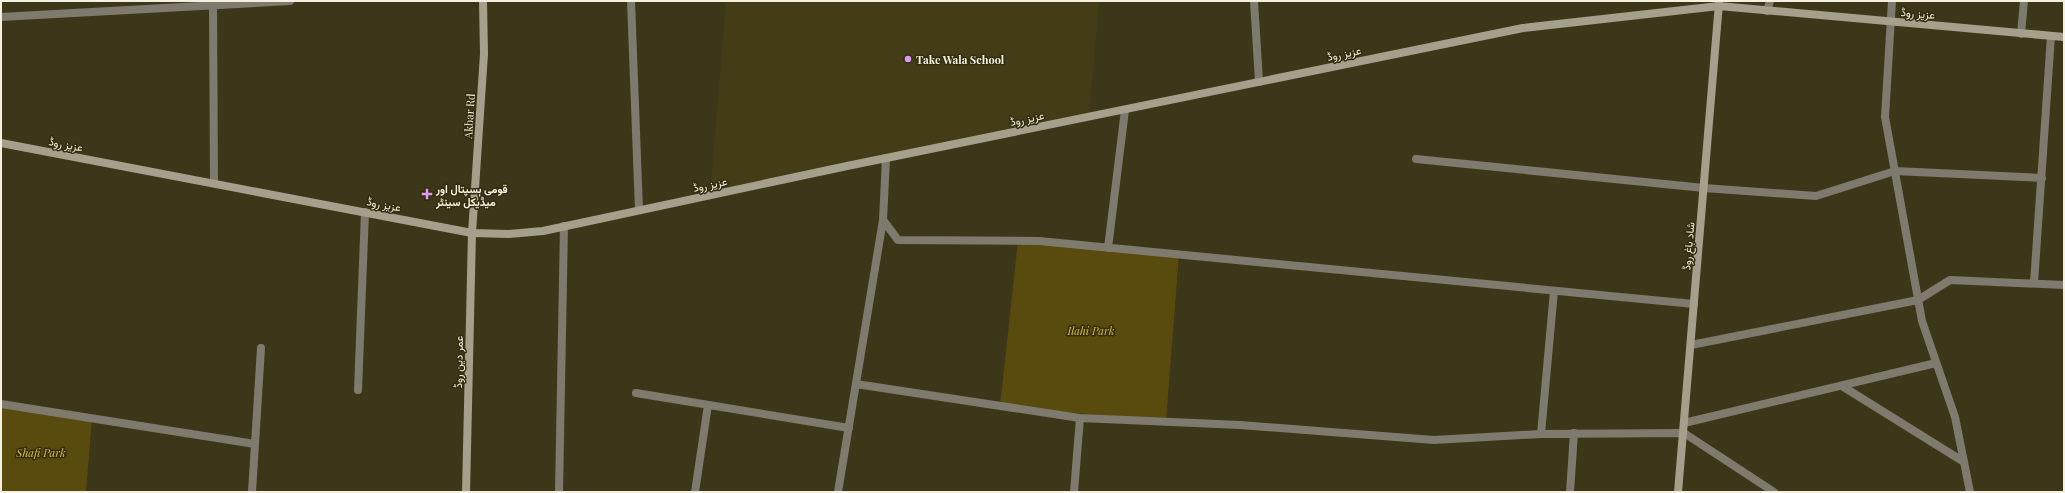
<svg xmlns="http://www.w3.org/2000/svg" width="2065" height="493" viewBox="0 0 2065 493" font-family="'Playfair Display',Vazirmatn,serif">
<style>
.built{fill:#443c16}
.green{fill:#594b0d}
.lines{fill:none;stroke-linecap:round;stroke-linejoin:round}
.service{stroke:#7e7a6d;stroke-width:8}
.minor{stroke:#7e7a6d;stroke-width:8}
.secondary{stroke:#a5a08b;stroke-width:8}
.poi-dot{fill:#dd99f3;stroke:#332c0f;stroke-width:1.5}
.labels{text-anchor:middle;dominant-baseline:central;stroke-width:3;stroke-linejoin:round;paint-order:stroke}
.street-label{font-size:11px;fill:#f5f1e0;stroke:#332c0f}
.poi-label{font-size:11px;font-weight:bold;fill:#f5f1e0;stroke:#332c0f;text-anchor:start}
.park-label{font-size:11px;font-style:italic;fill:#ddc039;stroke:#332c0f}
</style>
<rect width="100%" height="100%" fill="#3d371a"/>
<path class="built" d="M726,1h373l-10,116 -379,78z"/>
<path class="green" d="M1018,241l161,13 -13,167 -166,-15z
M1,404l91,14 -6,74h-85z"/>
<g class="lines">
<path class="service" d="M631,1l8,209"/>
<path class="minor" d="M213,1l1,182
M1254,1l5,81
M1892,1l-7,116 37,204 33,96 15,75
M1767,11l3,-10
M1,17l289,-16
M2021,34l3,-33
M1416,159l288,29 112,8 79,-25 147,7
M883,220l15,20 141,1 655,63
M1108,248l17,-138
M2034,283l17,-247
M1691,345l227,-45 32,-20 114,5
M856,384l224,34 160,7 194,15 107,-6 143,-1 90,59
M1842,386l122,76
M358,390l7,-178
M636,393l213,35
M1,404l254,40
M1684,423l252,-60
M1541,434l13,-143
M252,492l9,-144
M559,492l5,-266
M695,492l13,-87
M838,492l45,-272 3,-62
M1074,492l6,-74
M1570,492l4,-59"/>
<path class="secondary" d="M1,143l471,90 37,1 34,-3 304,-65 676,-138 196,-22 345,31
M466,492l6,-259 12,-179 -1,-53
M1678,492l41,-489"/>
</g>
<g class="poi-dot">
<circle cx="908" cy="59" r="4"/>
<path d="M425 188h4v4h4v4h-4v4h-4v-4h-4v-4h4z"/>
</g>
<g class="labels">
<g class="street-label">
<text transform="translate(1918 13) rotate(5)">عزیز روڈ</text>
<text transform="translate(1344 53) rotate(-12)">عزیز روڈ</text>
<text transform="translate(469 116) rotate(-86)">Akbar Rd</text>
<text transform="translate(1027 118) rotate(-12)">عزیز روڈ</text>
<text transform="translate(66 144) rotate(11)">عزیز روڈ</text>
<text transform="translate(710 184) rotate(-12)">عزیز روڈ</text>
<text transform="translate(384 204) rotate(11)">عزیز روڈ</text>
<text transform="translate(1688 246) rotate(-85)">شاد باغ روڈ</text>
<text transform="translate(458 362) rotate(-89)">عمر دین روڈ</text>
</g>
<g class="poi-label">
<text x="916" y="59">Take Wala School</text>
<text x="436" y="188">قومی ہسپتال اور<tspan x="436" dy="13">میڈیکل سینٹر</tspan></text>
</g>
<g class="park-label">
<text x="1091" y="330">Ilahi Park</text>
<text x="41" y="452">Shafi Park</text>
</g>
</g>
<rect width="2065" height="493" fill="none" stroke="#f5f1e0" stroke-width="4"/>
</svg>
